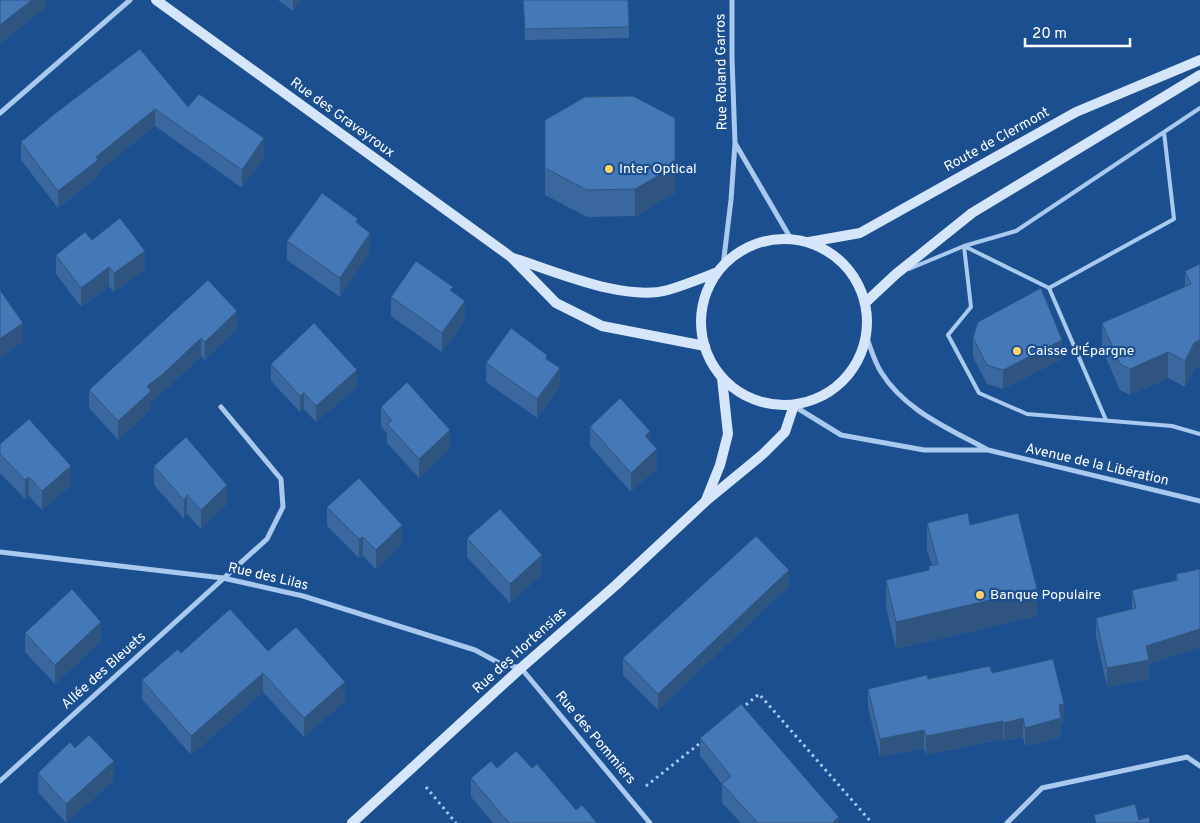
<svg xmlns="http://www.w3.org/2000/svg" width="1200" height="823" viewBox="0 0 1200 823" font-family="Overpass,sans-serif">
<style>
.lines{fill:none;stroke-linecap:round;stroke-linejoin:round}
.path{stroke:#a9c9ee;stroke-width:3;stroke-dasharray:2.5 4;stroke-linecap:butt}
.service{stroke:#a9c9ee;stroke-width:4}
.minor{stroke:#a9c9ee;stroke-width:5}
.secondary{stroke:#d6e6fa;stroke-width:10}
.wall{fill:#3a679d}
.shaded-wall{fill:#305480}
.building{fill:#4478b7;stroke:#305480}
.poi-dot{fill:#ffd166;stroke:#1b4f8f;stroke-width:2}
.labels{text-anchor:middle;dominant-baseline:central;stroke-width:4.5;stroke-linejoin:round;paint-order:stroke}
.street-label{font-size:14px;fill:#fff;stroke:#1b4f8f}
.poi-label{font-size:14px;fill:#fff;stroke:#1b4f8f;text-anchor:start}
</style>
<rect width="100%" height="100%" fill="#1b4f8f"/>
<g class="lines">
<path class="path" d="M741,709l18,-15 113,129
M646,786l58,-46
M426,787l30,36"/>
<path class="service" d="M964,246l7,61 -23,28 31,58 48,21 145,12 28,8
M964,246l85,42 125,-69 -10,-87
M909,269l55,-23 52,-15 184,-123
M1049,288l57,132"/>
<path class="minor" d="M0,113l130,-113
M735,143l56,96
M723,266l8,-66 4,-57 -3,-85v-58
M866,336c5,12 8,25 15,36 24,39 69,57 107,78
M794,406l47,29 83,15h64l212,51
M0,552l223,26 80,18 172,54 24,13 22,5 129,155
M0,781l267,-242 16,-32 -2,-28 -60,-72
M1007,823l35,-35 145,-31 13,9"/>
<path class="secondary" d="M156,0l355,257 45,46 46,23 103,20
M701 322a83 83 0 1 1 166 0a83 83 0 1 1-166 0Z
M809,242l51,-9 216,-121 124,-52
M513,258c42,13 111,44 155,32 17,-5 34,-12 50,-18
M865,303l31,-29 76,-61 228,-138
M706,500l14,-35 8,-31 -6,-56
M352,823l169,-155 95,-83 90,-84 57,-47 22,-22 9,-27"/>
</g>
<path class="wall" d="M278,0h23l-8,11z
M523,0h105l1,38 -104,2z
M188,107l76,49 -22,32 -87,-62 -57,46v5l-40,31 -37,-48v-18l36,-30z
M545,120l130,73 -40,23 -48,1 -42,-22z
M358,223l12,29 -30,45 -53,-37v-19z
M92,240l53,30 -31,22 -5,-6 -28,21 -25,-33v-19z
M1200,264l-6,105 -9,18 -17,-9 -38,17 -10,-5 -18,-41v-26l83,-36v-16z
M208,280l29,49 -32,31 -4,-4 -38,36 -12,9v8l-33,31 -29,-32v-18z
M453,292l12,28 -23,32 -51,-36v-19z
M973,338l89,21 -59,30 -16,-5 -14,-27z
M547,360l13,27 -23,31 -51,-36v-19z
M271,364l86,23 -41,35 -12,-13 -4,3 -29,-31z
M381,407l69,42 -31,29 -32,-35v-9l-6,-8z
M590,427l60,15 7,26 -26,24 -41,-46z
M0,444l71,41 -29,25 -13,-14 -4,3 -25,-26z
M154,466l73,38 -26,25 -14,-15 -3,5 -30,-34z
M327,507l75,37 -26,25 -13,-13 -4,2 -32,-32z
M927,523l43,2 67,91 -141,33 -10,-42v-27l43,-10v-4h3l-5,-16z
M467,538l75,36 -32,29 -43,-46z
M1200,569l-51,95v15l-42,8 -11,-50v-19l36,-9v-19l44,-10v-6z
M789,586l-131,124 -35,-35v-17z
M25,633l76,8 -46,43 -30,-32z
M268,651l77,50 -41,36 -41,-45 -72,63 -49,-56v-19l39,-27z
M992,673l72,49 -3,1v14l-36,9 -2,-9 -19,4 -1,-2 -77,16 -2,-7 -44,9 -12,-50v-18z
M700,738l139,85h-98l-19,-20v-19l-22,-28z
M75,748l39,32 -48,43 -28,-31v-19z
M497,768h35l44,42 21,13h-104l-22,-26v-19z"/>
<path class="shaded-wall" d="M32,0h14v8l-46,36v-19z
M293,0h8l-8,11z
M155,109v17l-57,46v5l-40,31v-17l38,-34z
M264,138v18l-22,32v-18z
M675,144v49l-40,23v-27z
M370,233v19l-30,45v-19z
M145,251v19l-31,22v-19z
M109,267v19l-28,21v-19z
M465,301v19l-23,32v-19z
M237,311v18l-32,31v-18z
M23,323v19l-23,16v-19z
M201,338v18l-38,36 -12,9v8l-33,31v-19l29,-35z
M1062,340v19l-59,30v-19z
M1200,340v26l-6,3 -9,18v-26l9,-18z
M1168,352v26l-38,17v-26z
M560,368v19l-23,31v-19z
M357,370v17l-41,35v-16z
M304,393v16l-4,3v-16z
M450,430v19l-31,29v-19z
M650,431v19l-5,-14z
M657,449v19l-26,24v-19z
M71,466v19l-29,25v-19z
M29,477v19l-4,3v-19z
M227,485v19l-26,25v-19z
M187,495v19l-3,5v-19z
M402,525v19l-26,25v-19z
M363,537v19l-4,2v-19z
M542,555v19l-32,29v-19z
M789,570v16l-131,124v-16z
M1037,589v27l-141,33v-27z
M101,622v19l-46,43v-19z
M1200,629v19l-51,16v15l-42,8v-19l39,-22z
M263,673v19l-72,63v-19z
M345,682v19l-41,36v-19z
M1064,704v18l-3,1v14l-36,9v-18l34,-23z
M1023,718v19l-19,4v-18z
M1003,721v18l-77,16v-19z
M924,730v18l-44,9v-18z
M114,761v19l-48,43v-19z
M839,817v6h-7z"/>
<path class="building" d="M0,0h32l-32,25z
M523,0h105l1,27 -104,2z
M140,49l48,58 11,-13 65,44 -22,32 -87,-61 -59,48 2,3 -40,31 -37,-49 36,-30z
M633,96l42,22v48l-40,23 -48,1 -42,-22v-48l40,-23z
M322,193l36,26 -2,3 14,11 -30,45 -53,-37z
M120,218l25,33 -31,22 -5,-6 -28,21 -25,-33 29,-23 7,8z
M416,261l37,26 -3,3 15,11 -23,32 -51,-36z
M1200,264v76l-6,3 -9,18 -17,-9 -38,17 -10,-5 -18,-41 89,-39 -6,-13z
M208,280l29,31 -32,31 -4,-4 -38,36 -16,12 4,5 -33,30 -29,-31z
M1041,288l21,52 -59,30 -16,-5 -14,-27 5,-16z
M0,290l23,33 -23,16z
M314,323l43,47 -41,36 -12,-13 -4,3 -29,-32z
M511,328l36,27 -1,4 14,9 -23,31 -51,-36z
M407,382l43,48 -31,29 -32,-35 5,-3 -11,-14z
M620,398l30,33 -5,5 12,13 -26,24 -41,-46z
M29,419l42,47 -29,25 -13,-14 -4,3 -25,-26v-10z
M186,437l41,48 -26,25 -14,-15 -3,5 -30,-34z
M359,478l43,47 -26,25 -13,-13 -4,2 -32,-32z
M500,509l42,46 -32,29 -43,-46z
M968,513l2,12 48,-12 19,76 -141,33 -10,-42 43,-10v-4l9,-2 -11,-41z
M756,536l33,34 -131,124 -35,-36z
M1200,569v60l-54,17 3,14 -42,8 -11,-50 40,-10 -4,-18 46,-10 -2,-6z
M72,589l29,33 -46,43 -30,-32z
M230,609l38,42 28,-24 49,55 -41,36 -41,-45 -72,63 -49,-56 36,-31 3,4z
M1053,659l11,45 -5,1 2,13 -36,10 -2,-10 -19,5 -1,-2 -77,15 -2,-6 -44,9 -12,-50 59,-14 1,4 62,-13 2,7z
M741,704l98,113 -7,6h-74l-36,-39 9,-8 -31,-38z
M89,735l25,26 -48,43 -28,-31 32,-31 5,6z
M516,751l16,17 5,-4 39,46 6,-5 15,18h-88l-38,-45 20,-17 6,7z
M1135,804l4,16 10,-3 1,6h-54l-2,-8z"/>
<g class="poi-dot">
<circle cx="609" cy="169" r="5"/>
<circle cx="1017" cy="351" r="5"/>
<circle cx="980" cy="595" r="5"/>
</g>
<g class="labels">
<g class="street-label">
<text transform="translate(722 72) rotate(-91)">Rue Roland Garros</text>
<text transform="translate(342 118) rotate(36)">Rue des Graveyroux</text>
<text transform="translate(997 140) rotate(-29)">Route de Clermont</text>
<text transform="translate(1097 465) rotate(13)">Avenue de la Libération</text>
<text transform="translate(268 577) rotate(13)">Rue des Lilas</text>
<text transform="translate(520 651) rotate(-42)">Rue des Hortensias</text>
<text transform="translate(104 671) rotate(-42)">Allée des Bleuets</text>
<text transform="translate(595 738) rotate(50)">Rue des Pommiers</text>
</g>
<g class="poi-label">
<text x="619" y="169">Inter Optical</text>
<text x="1027" y="351">Caisse d'Épargne</text>
<text x="990" y="595">Banque Populaire</text>
</g>
</g>
<path d="M1025 38v8h105v-8" fill="none" stroke="#ffffff" stroke-width="2.5"/>
<text x="1032" y="38" font-size="15" fill="#ffffff" stroke="#1b4f8f" stroke-width="4" paint-order="stroke">20 m</text>
</svg>
